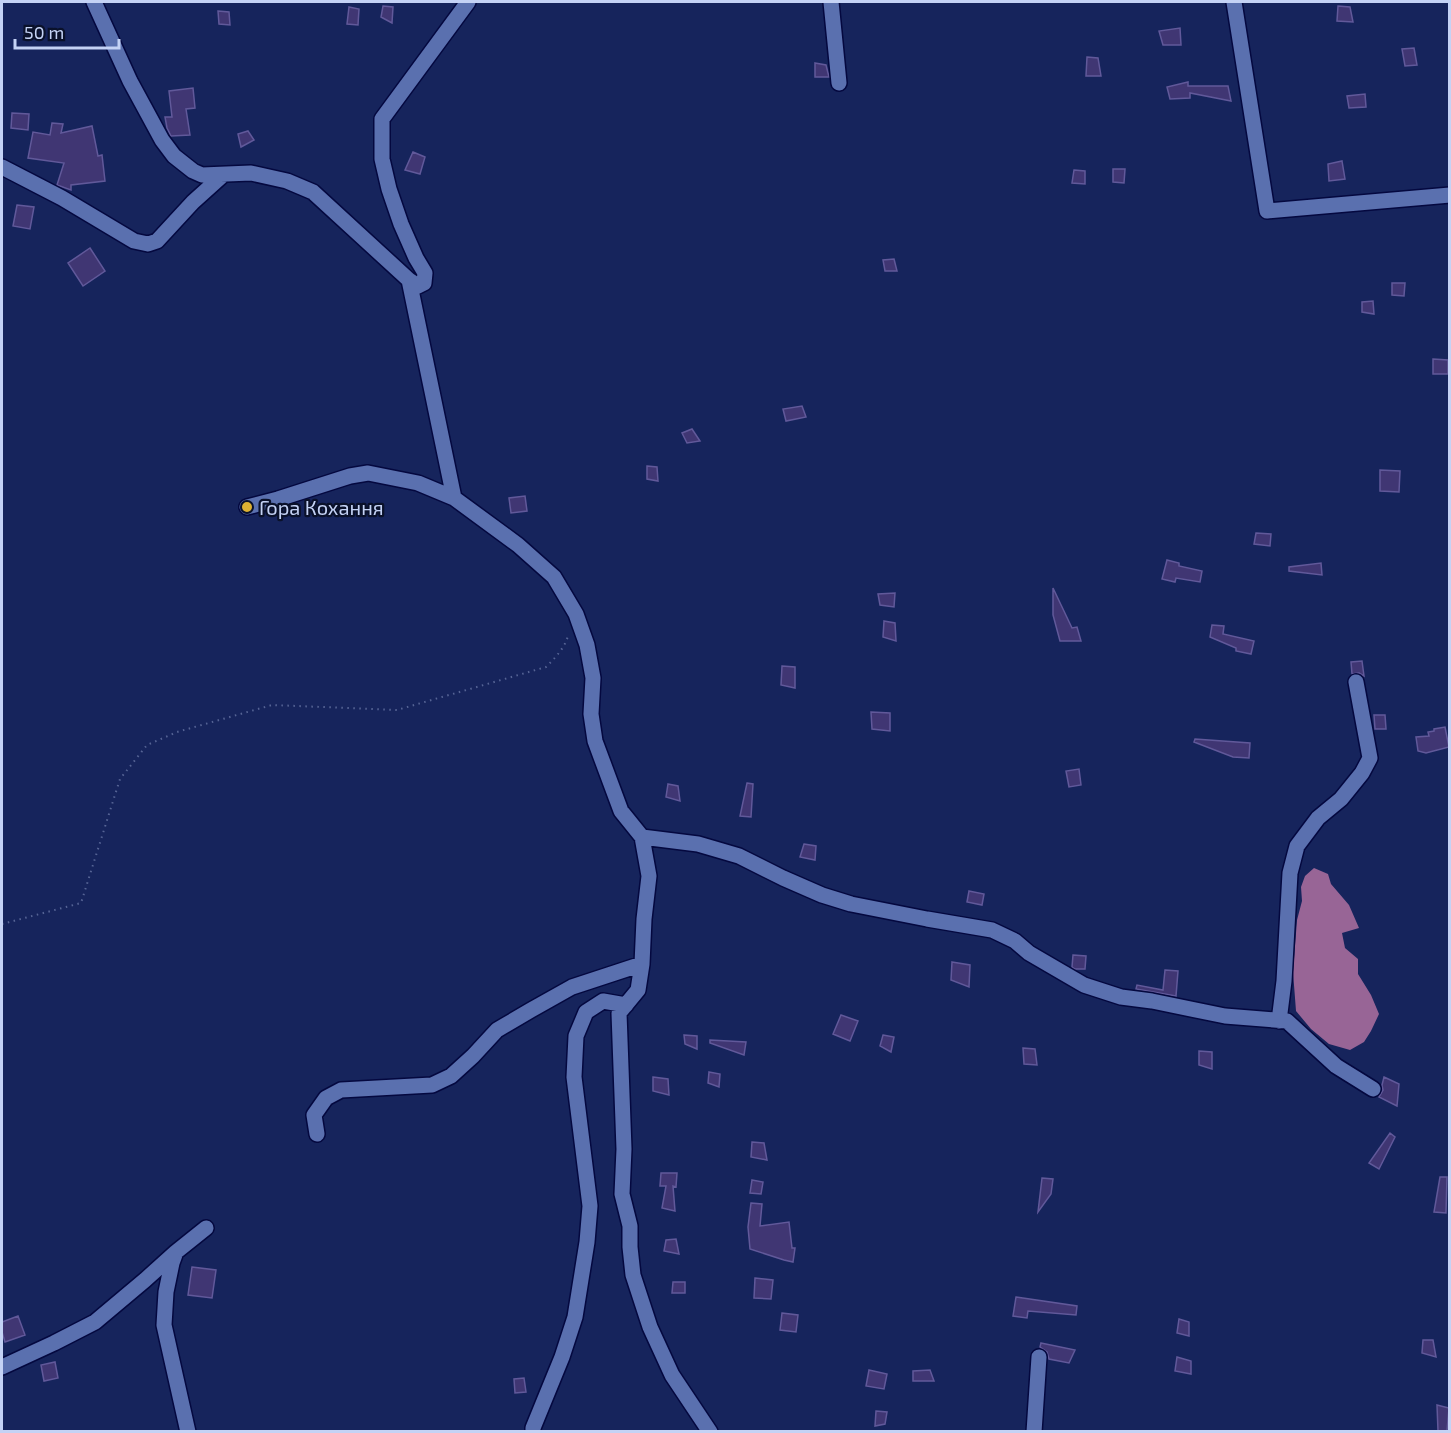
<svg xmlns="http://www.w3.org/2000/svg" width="1451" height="1433" viewBox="0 0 1451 1433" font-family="'Exo 2',sans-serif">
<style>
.water{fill:#986596}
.building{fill:#403673;stroke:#61599a;stroke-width:1.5}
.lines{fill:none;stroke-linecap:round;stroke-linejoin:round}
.minor-casing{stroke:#04083f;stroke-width:18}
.path{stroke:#566495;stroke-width:2;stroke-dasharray:1.5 4.5;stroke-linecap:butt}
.minor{stroke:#5a70af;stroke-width:15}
.poi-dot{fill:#ddb133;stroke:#0a112a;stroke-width:2}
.labels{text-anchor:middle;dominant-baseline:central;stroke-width:4.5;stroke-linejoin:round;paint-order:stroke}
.poi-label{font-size:20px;fill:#c4d2f5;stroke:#0a112a;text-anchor:start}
</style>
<rect width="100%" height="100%" fill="#16245c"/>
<path class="water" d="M1314,868l14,6 3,10 18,21 10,23 -17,5 3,15 13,11v15l13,21 8,19 -8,17 -7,11 -14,8 -21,-6 -18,-15 -15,-18 -3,-39 4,-52 5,-19 -1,-14 4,-11z"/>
<path class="building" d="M383,6l10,1 -1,16 -11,-6z
M1338,6l12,1 3,15 -16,-1z
M349,7l10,2 -1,16 -11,-1z
M218,11l11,1 1,13 -11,-1z
M1180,28l1,17h-18l-4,-14z
M1414,48l3,17 -12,1 -3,-17z
M1087,57l11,1 3,18h-15z
M815,63l11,2 3,12h-14z
M1188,82v4h40l3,15 -41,-8v5l-20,1 -3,-12z
M193,88l2,20 -9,1 4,26 -19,1 -4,-8 -2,-11h7l-3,-26z
M1365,94l1,13 -17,1 -2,-12z
M12,113l17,1 -1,16 -17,-2z
M52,123l11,1 -2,9 31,-7 6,30 4,-1 3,26 -34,4v5l-14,-5 7,-22 -36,-5 5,-26 17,3z
M248,131l6,9 -13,7 -3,-13z
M413,152l12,5 -5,17 -15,-4z
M1342,161l3,18 -16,2 -1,-17z
M1113,169h12l-1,14 -11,-1z
M1074,170l11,1v13l-13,-1z
M17,205l17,2 -4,22 -17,-3z
M90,248l15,23 -22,15 -15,-23z
M894,259l3,12h-12l-2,-11z
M1392,283h13l-1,13 -12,-1z
M1373,301l1,13 -12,-2v-10z
M1433,359l15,1v14h-15z
M802,406l4,11 -20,4 -3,-12z
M692,429l8,12 -13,2 -5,-10z
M647,466l10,1 1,14 -11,-2z
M1380,470l20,1 -1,21 -19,-1z
M525,496l2,15 -16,2 -2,-15z
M1256,533l15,1 -1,12 -16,-2z
M1167,560l12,3v3l23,5 -2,11 -24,-4 -1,4 -13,-3z
M1321,563l1,12 -33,-4v-4z
M1053,588l19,40 5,-1 4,14h-21l-7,-26z
M895,593l-1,14 -14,-2 -2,-11z
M884,621l11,2 1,18 -13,-4z
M1212,625l12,1 -1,8 31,7 -3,13 -15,-3v-3l-26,-11z
M1362,661l2,15 -5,-3 -7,1 -1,-12z
M782,666l13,1v21l-14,-3z
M871,712l19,1v18l-18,-2z
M1374,715h11l1,14h-11z
M1445,727l4,20 -23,6 -8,-2 -2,-14 13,-1 -1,-4 6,-1v-2z
M1195,739l55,4 -1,15 -16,-1 -39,-15z
M1079,769l2,16 -12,2 -3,-16z
M747,783l6,1 -2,33 -11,-1z
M668,784l10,2 2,15 -14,-4z
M804,844l12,2 -1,14 -15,-3z
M969,891l15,3 -2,11 -15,-3z
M1073,955l13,1 -1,13h-10l-3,-2z
M952,962l18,3 -1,22 -18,-7z
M1165,970l13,1 -2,25 -40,-7 1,-4 26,5z
M841,1015l17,6 -8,20 -17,-7z
M684,1035l13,1v13l-12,-5z
M883,1035l11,2 -3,15 -11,-6z
M710,1040l36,2 -2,13 -34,-12z
M1023,1048l12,1 2,16 -13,-1z
M1199,1051l13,1v17l-13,-4z
M709,1072l11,2 -1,13 -11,-4z
M653,1077l15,2 1,16 -16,-4z
M1384,1077l15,7 -2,22 -18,-9 4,-7 -1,-5z
M1390,1133l5,4 -16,32 -10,-6z
M752,1142l12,1 3,17 -16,-3z
M661,1173h16l-1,14 -3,-1 2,25 -13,-3 4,-22h-6z
M1440,1177h7l-1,36 -12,-1z
M1042,1178l11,1 -2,15 -13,18z
M752,1180l11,2 -2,12 -11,-1z
M751,1203l11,1 -2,22 29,-4 3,26h3l-2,14 -9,-2 -34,-11 -2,-22z
M676,1239l3,15 -15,-3 2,-11z
M192,1267l24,3 -4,28 -24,-3z
M755,1278l18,2 -2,19 -17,-1z
M673,1282h12v11h-13z
M1016,1297l61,9 -1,9 -48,-4 -1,7 -14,-2z
M782,1313l16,2 -2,17 -16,-2z
M18,1316l7,19 -20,7 -3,-10v-10z
M1179,1319l10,3v14l-12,-3z
M1423,1340h10l3,17 -14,-4z
M1041,1343l34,7 -6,13 -20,-4 -2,-7 -7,-5z
M1177,1357l14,4v13l-16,-3z
M55,1362l3,16 -14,3 -3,-16z
M869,1370l18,4 -3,15 -18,-3z
M930,1370l4,11h-21v-10z
M524,1378l2,14 -11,1 -1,-14z
M1437,1405l12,3 -2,23h-9z
M876,1411l11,1 -2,12 -10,2z"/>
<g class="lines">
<g class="minor-casing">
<path id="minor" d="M94,2l36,79 32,59 12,16 19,15 9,4 49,-2 36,8 26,11 96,88 9,6 6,-3 1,-10 -9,-15 -15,-34 -12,-35 -7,-30v-40l86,-117
M831,2l8,81
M1234,2l33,209 183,-16
M2,167l60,31 72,43 14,3 9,-3 36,-39 30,-27
M409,280l45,218 64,47 36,32 22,37 11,31 6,33 -2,36 4,27 26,70 21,26 7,39 -5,43 -2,45 -4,26 -19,23 5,136 -2,45 8,32v21l3,28 17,52 22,48 38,57
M247,507l31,-8 72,-23 18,-3 50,10 36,15
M642,837l56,7 41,12 44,22 39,17 29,9 76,15 65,11 23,11 14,12 55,32 37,12 31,4 73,15 62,5 49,45 37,23
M1279,1021l5,-40 6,-108 7,-27 21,-28 23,-19 21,-26 8,-15 -14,-76
M317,1134l-3,-19 12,-17 15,-8 91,-5 19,-9 22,-20 24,-26 34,-20 41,-23 70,-23
M2,1367l52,-24 41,-21 50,-42 31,-28
M188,1432l-24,-107 2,-33 6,-29 4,-11 30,-24
M533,1432v-4l29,-71 13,-40 12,-75 3,-36 -16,-129 2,-41 10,-24 17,-11 23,4
M1034,1432l5,-75"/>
</g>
<path class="path" d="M2,924l79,-21 39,-124 27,-34 30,-13 95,-27 125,5 149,-43c9,-9 18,-18 22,-31"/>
<use href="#minor" class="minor"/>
</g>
<circle class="poi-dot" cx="247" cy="507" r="6"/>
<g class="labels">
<g class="poi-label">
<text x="259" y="507">Гора Кохання</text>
</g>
</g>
<rect width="1451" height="1433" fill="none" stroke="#c4d2f5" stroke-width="6"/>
<path d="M15 39v9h104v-9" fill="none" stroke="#c4d2f5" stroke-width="3"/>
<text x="24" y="39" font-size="18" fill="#c4d2f5" stroke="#0a112a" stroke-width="4.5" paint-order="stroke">50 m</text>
</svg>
